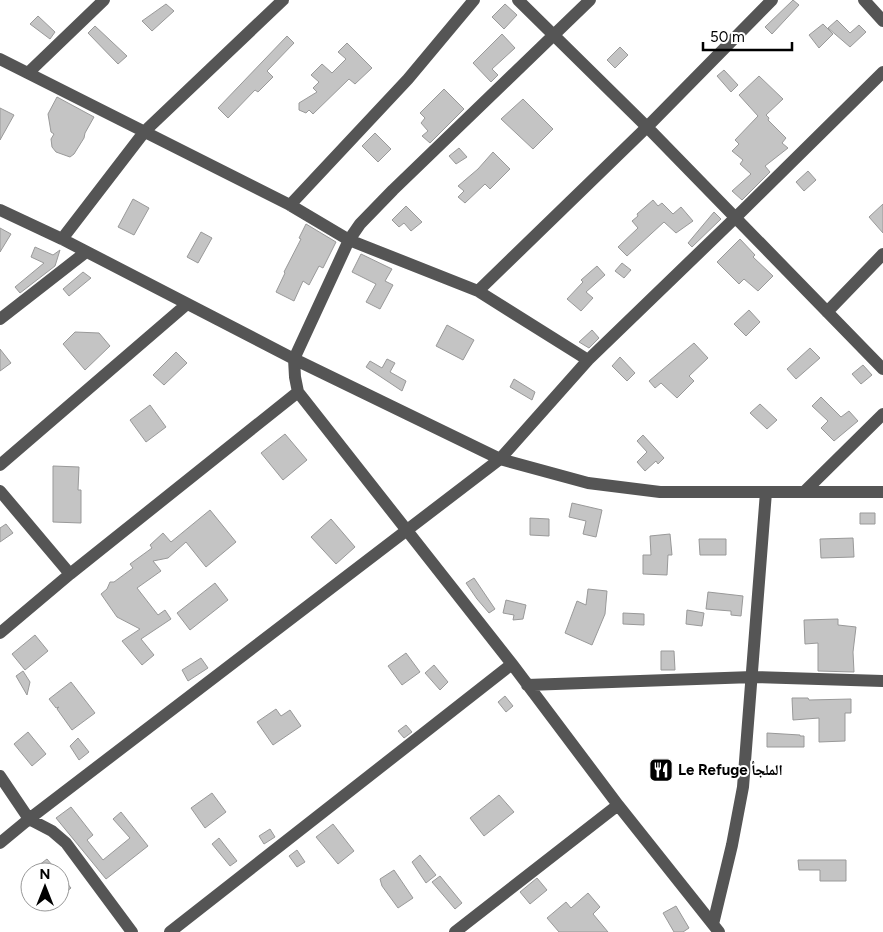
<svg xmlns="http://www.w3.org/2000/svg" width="883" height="932" viewBox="0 0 883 932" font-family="Figtree,'Noto Naskh Arabic',sans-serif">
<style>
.building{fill:#c4c4c4;stroke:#999}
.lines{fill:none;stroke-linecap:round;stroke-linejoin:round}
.minor{stroke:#555;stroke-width:12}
.labels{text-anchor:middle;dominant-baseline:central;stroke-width:4;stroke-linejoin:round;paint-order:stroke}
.poi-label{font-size:15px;font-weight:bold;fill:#000;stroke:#fff;text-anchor:start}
</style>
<rect width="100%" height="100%" fill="#fff"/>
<path class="building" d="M793,0l6,5 -27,29 -7,-7z
M166,4l8,7 -22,20 -10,-10z
M505,4l12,11 -13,14 -12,-12z
M38,16l17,16 -5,7 -20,-15z
M837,20l13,13 9,-8 7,7 -16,15 -22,-19z
M823,24l10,10 -14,14 -10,-13z
M95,26l32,30 -9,8 -30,-31z
M502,34l13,14 -23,21 6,6 -7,7 -18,-19z
M287,36l7,7 -27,28 6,6 -15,15 -3,-2 -27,28 -10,-10z
M347,43l25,25 -17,16 -6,-5 -36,35 -4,-4 -3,3 -7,-3v-7l18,-11 -4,-4 6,-6 -8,-7 11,-11 10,9 14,-14 -8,-7z
M620,47l8,8 -13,13 -8,-8z
M724,70l14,15 -7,7 -14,-16z
M759,76l24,23 -17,16 3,3 -1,2 18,18 -4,5 6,5 -23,18 5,6 -28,28 -10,-9 19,-17 -11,-10 3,-4 -11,-9 7,-7 -4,-4 23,-24 -19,-21z
M444,89l20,20 -34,34 -8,-7 6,-5 -7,-8 4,-5 -5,-5z
M57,97l37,20 -9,16 -1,5 -10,16 -4,3 -14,-5 -4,-5 -1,-8 3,-5 -3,-2 -3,-18z
M523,99l30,30 -20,20 -32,-30z
M0,108l14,7 -14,25z
M375,133l16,16 -13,13 -16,-16z
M459,148l8,9 -11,7 -7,-8z
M493,152l17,17 -20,20 -5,-5 -20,19 -7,-6 6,-6 -6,-5 20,-17z
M808,171l8,9 -12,11 -8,-9z
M133,199l16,9 -15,27 -16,-8z
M653,200l5,6 4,-3 11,11 8,-7 12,14 -17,12 -12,-11 -37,34 -9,-9 20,-19 -6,-7 6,-5 -1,-2z
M883,204v29l-14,-16z
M406,206l16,16 -11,9 -7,-8 -5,4 -7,-7z
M714,212l7,7 -29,28 -4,-4z
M306,224l30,18 -13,26 -4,-2 -10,19 -6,-4 -9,20 -18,-9 9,-19 -1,-1 17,-33 -2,-1z
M0,228l11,6 -11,18z
M201,232l11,6 -14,25 -11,-6z
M740,239l15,16 -2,2 20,19 -15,15 -14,-12 -5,5 -22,-22z
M35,247l18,8 7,-5 -5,16 -35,27 -5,-6 29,-24 -13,-6z
M361,254l31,15 -7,12 8,4 -13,24 -14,-7 10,-18 -24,-12z
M622,263l9,7 -7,8 -9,-7z
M597,266l8,9 -19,17 7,6 -12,13 -14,-12 16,-17 -2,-2z
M83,272l8,6 -22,18 -6,-7z
M749,310l11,12 -14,14 -12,-12z
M447,325l27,15 -11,20 -27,-14z
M592,330l7,8 -10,10 -10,-6z
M75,332l24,1 11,13 -25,24 -22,-26z
M694,343l14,15 -19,18 5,5 -17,17 -16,-15 -6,5 -6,-7z
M810,348l10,10 -24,21 -9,-10z
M0,349l11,14 -11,8z
M176,352l11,11 -23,22 -11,-10z
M620,357l15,16 -8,8 -15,-15z
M387,359l8,4 -5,9 16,9 -4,10 -36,-24 4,-6 12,7z
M863,365l9,10 -11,9 -9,-10z
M514,379l21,13 -3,8 -22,-13z
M821,397l20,20 8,-6 9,10 -24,20 -13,-13 7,-7 -16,-15z
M760,404l17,16 -10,9 -17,-16z
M150,405l16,22 -20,15 -16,-22z
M285,434l22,26 -24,20 -22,-27z
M643,435l21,23 -6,6 -2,-3 -11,10 -8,-9 10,-10 -10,-11z
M53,466l26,1 -1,23h3v33l-28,-1z
M572,503l30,7 -6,27 -13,-3 3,-13 -17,-4z
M210,510l26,32 -30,25 -20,-25 -18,16 -15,3 8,10 -24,17 21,27 7,-5 6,9 -30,20 13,16 -12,10 -20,-24 18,-12 -23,-12 -16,-23 6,-5 3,-7h4l19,-14 -3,-4 22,-16 -2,-3 13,-12 8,9z
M860,513h15v11h-15z
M530,518l19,1v17l-19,-1z
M331,519l24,28 -19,17 -25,-27z
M6,524l7,9 -13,9v-14z
M670,534l2,21h-4l-1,20 -24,-1v-19h8l-1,-19z
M853,538l1,19 -33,1 -1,-19z
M699,539h27v16h-26z
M474,578l21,31 -6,4 -12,-14 -11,-16z
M215,583l13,17 -38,30 -13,-17z
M588,589l19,2 -2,23 -13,31 -27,-12 12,-32 9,4z
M708,592l35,4 -2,20 -10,-1v-4l-25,-2z
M506,600l20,5 -3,14 -10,1 1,-5 -11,-2z
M687,610l17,3 -2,13 -16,-2z
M623,613l21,1v11l-21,-1z
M838,619v6l18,2 -3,25 1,20 -36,-1v-28l-13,1 -1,-24z
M35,635l13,16 -23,19 -13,-16z
M661,651h13l1,19h-14z
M406,653l14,19 -18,13 -14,-19z
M201,658l7,10 -20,13 -6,-11z
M434,665l14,17 -8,8 -15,-17z
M23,671l7,11 -3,13 -11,-19z
M71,682l24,31 -23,17 -15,-21 2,-2 -3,1 -7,-9z
M505,696l8,10 -7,6 -8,-10z
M792,698h16l1,2 42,-1v14h-6v28l-26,1v-24l-26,2z
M276,709l5,7 9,-6 11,16 -28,19 -16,-23z
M406,725l6,7 -8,6 -6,-7z
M28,732l18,22 -14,12 -18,-22z
M767,733l33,2v1h4v11h-37z
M78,738l11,14 -10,8 -9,-14z
M212,793l14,19 -21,16 -14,-20z
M499,795l15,17 -30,24 -14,-18z
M71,807l22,28 -6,5 16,20 27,-22 -17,-19 8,-7 27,34 -42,33 -50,-61z
M333,824l21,27 -16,13 -22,-27z
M270,829l5,8 -11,7 -5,-8z
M219,838l18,23 -7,5 -18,-22z
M297,850l8,12 -8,5 -8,-11z
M420,855l16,20 -10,8 -14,-21z
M47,859l11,13h-28z
M798,860h48v21h-26v-11h-21z
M394,870l19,28 -15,10 -16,-22 -2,-7z
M60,875l11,13 -11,9z
M440,876l22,27 -7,6 -23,-27z
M537,878l10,12 -17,14 -10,-12z
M588,893l12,14 -7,7 15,18h-49l-12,-14 19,-16 5,6z
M676,906l13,22 -6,4h-9l-11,-19z"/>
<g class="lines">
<path class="minor" d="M518,0l129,127 236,242
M590,0l-197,190 -33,34 -11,16 -55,119 1,18 3,15 214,272 106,141 101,127
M864,0l19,21
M0,59l290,146 59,35 129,51 110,69
M28,73l76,-73
M290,205l118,-126 66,-79
M0,210l62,29 232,120 206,100 88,24 72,9h223
M62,239l83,-108 138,-131
M478,291l169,-164 125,-127
M827,312l56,-58
M0,319l86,-67
M0,465l187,-161
M0,491l70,83
M804,492l79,-78
M0,633l70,-59 228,-182
M527,685l226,-8 130,4
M0,776l29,43 23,12 14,12 66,89
M0,843l29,-24 471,-360 88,-99 147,-142 148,-146
M713,924l19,-79 11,-58 23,-295
M170,932l342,-268
M455,932l163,-127"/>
</g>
<defs>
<g id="restaurant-square" transform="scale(1.25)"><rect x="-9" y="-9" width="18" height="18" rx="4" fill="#000" stroke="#fff"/><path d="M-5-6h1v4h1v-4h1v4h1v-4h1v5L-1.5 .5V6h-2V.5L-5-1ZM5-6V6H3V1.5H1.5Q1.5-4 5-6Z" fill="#fff"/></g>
</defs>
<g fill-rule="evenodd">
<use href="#restaurant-square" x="661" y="770"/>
</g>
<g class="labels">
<g class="poi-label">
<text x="678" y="770">Le Refuge الملجأ</text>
</g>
</g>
<g transform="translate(45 887)"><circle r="24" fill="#ffffff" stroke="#999999"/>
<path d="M0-4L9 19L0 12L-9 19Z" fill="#000000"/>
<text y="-8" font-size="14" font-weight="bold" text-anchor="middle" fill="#000000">N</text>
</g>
<path d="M703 42v8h89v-8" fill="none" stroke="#000000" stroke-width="2.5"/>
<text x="710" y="42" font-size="15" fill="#000000" stroke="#ffffff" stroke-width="4" paint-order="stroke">50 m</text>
</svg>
